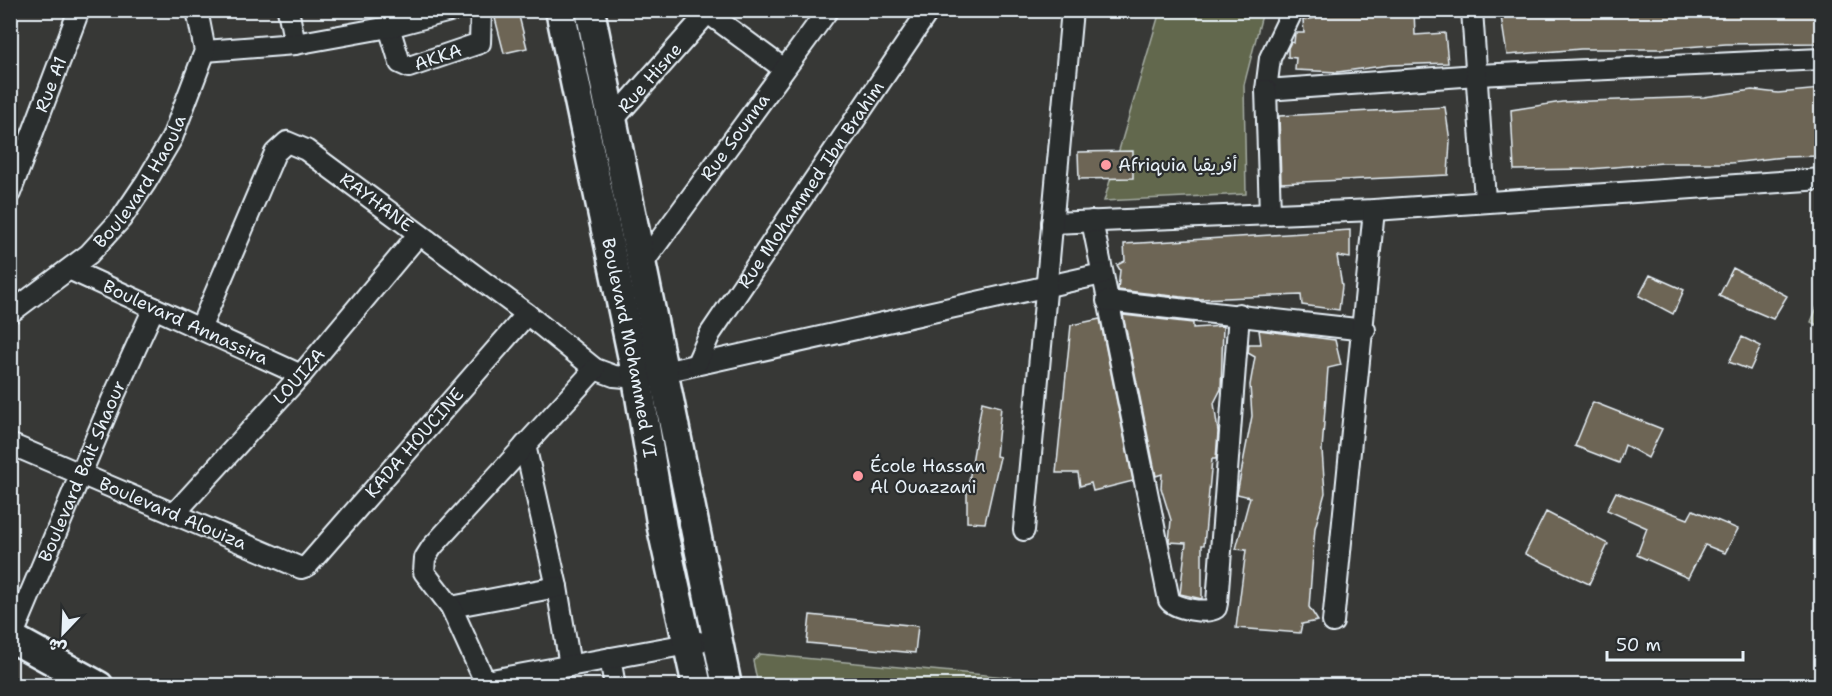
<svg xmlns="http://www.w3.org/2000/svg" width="1832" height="696" viewBox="0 0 1832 696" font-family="'Shantell Sans','Playpen Sans Arabic',sans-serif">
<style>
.green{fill:#62684e;stroke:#a5aca3;stroke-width:1.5}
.building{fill:#6d6555;stroke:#e8f1f8;stroke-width:1.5}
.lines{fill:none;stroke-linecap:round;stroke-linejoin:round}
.minor-casing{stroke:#e8f1f8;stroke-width:24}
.secondary-casing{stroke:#e8f1f8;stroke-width:33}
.minor{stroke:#2a2d2e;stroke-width:20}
.secondary{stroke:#2a2d2e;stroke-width:28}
.poi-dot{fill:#ff9aa2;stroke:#2a2d2e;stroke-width:2}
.labels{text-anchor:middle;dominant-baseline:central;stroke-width:4.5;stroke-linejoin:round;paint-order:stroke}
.street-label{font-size:18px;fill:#e8f1f8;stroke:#2a2d2e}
.poi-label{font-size:18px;fill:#e8f1f8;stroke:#2a2d2e;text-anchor:start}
</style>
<rect width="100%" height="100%" fill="#373836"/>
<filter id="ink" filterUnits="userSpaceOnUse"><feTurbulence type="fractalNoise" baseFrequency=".0167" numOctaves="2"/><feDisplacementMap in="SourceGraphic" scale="12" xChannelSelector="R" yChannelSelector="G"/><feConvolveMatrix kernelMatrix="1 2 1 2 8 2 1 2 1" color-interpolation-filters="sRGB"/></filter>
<g filter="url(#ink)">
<path class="green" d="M1160,11h103l-19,74 2,109 -142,7z
M1821,298v29l-10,-5z
M760,654l331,31h-333l-5,-24z"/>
<path class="building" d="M1314,10h100l1,25 30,-2 3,30 -58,2 -52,7 -43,-2 1,-12 -8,-1v-9l3,-6 3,1 1,-10h9l-1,-13 13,-2z
M1500,10h321v33l-95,1 -67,5h-78l-74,6z
M518,12l9,36 -23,5 -9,-35z
M1821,89v67l-38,1 -52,6h-68l-73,6 -76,1 -3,-60 51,-8 142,-5 48,-7 26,3z
M1445,107l5,34 -2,34 -167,8 -2,-67z
M1133,151v27l-54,1 -1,-27z
M1350,230v28l-13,-2 5,30 -3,24 -37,-5 -1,-10 -101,4 -82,-9 2,-20 -3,-5 8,-4 -1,-17z
M1733,268l54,28 -14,23 -54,-23z
M1650,275l34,15 -11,24 -34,-18z
M1123,315l70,8v5l30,-2 -2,63 -7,14 4,29 -2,27h-4l-8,86h-2v54l-22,-5 6,-51 -17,-1 2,-22 -10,-32 1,-14 -6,2z
M1100,319l33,162 -40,10 -2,-8 -11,3 -2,-13h-22l15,-148z
M1259,330l76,10 6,25 -13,3 -6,82 3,43 -10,35 -6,79 9,14 -16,3 -2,9 -64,-5 10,-78 -10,-1 14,-52 -13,-3 15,-78 -2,-31 5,-28 -7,-4 1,-9h12z
M1742,337l19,9 -11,24 -21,-8z
M982,402l19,5 -5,49 4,1 -15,66 -18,-1v-29z
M1593,402l69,27 -14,29 -23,-13 -6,18 -44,-17z
M1616,492l72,27 5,-9 45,19 -13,24 -20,-8 -17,33 -51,-23 10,-27 -40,-18z
M1546,512l62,32 -19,40 -64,-30z
M810,615l108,11 -3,27 -108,-10z"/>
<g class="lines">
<g class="minor-casing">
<g id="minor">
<path d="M288,10l7,34"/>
<path d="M1293,10l-23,48 -4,32 211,-15 345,-16"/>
<path d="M1472,10l13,190"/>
<path d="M708,13l76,56"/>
<path id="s1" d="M389,27l11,36 9,4 71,-24 1,-33"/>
<path d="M205,51l90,-7 94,-17 65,-17"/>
<path d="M1266,90l4,123"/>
<path id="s2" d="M613,120l97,-110"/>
<path id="s3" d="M10,193l69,-183"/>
<path d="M1092,221l77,379c6,9 39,14 47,8l1,-5 22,-289"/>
<path d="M1052,223l322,-13 448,-31"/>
<path id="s4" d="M643,263l185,-253"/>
<path id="s5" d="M71,270l230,105"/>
<path d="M1107,301l258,29"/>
<path id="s6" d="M10,313l79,-59 32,-35 25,-37 26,-44 33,-87 -8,-41"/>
<path id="s7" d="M200,329l75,-176 12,-11 19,8 221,164 68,55 19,7 23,2 465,-104"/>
<path id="s8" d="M697,363l13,-29 219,-324"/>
<path id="s9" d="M10,444l291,124 6,-2 220,-252"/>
<path d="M525,445l32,142 13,79"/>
<path id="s10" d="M174,514l127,-139 117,-140"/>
<path d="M1024,530l48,-520"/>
<path d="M451,607l106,-20"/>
<path d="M1333,622l41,-412"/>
<path id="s11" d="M12,637l100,-237 42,-92"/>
<path d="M610,658l5,28"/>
<path d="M486,681l213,-39"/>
<path d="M487,686l-36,-79 -27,-35 1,-14 7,-11 163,-178"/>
</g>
</g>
<g class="secondary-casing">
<g id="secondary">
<path id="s12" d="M560,10l77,368 25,150 35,158"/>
<path d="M590,10l137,676"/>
<path d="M10,637l89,49"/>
</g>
</g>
<use href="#minor" class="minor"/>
<use href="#secondary" class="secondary"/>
</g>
</g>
<g class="poi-dot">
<circle cx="1106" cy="165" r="6"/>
<circle cx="858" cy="476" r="6"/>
</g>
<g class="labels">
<g class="street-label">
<text stroke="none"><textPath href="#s1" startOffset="78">AKKA</textPath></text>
<text stroke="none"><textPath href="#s2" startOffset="56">Rue Hisne</textPath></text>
<text stroke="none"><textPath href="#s3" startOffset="116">Rue A1</textPath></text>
<text stroke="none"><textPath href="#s4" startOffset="156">Rue Sounna</textPath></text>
<text stroke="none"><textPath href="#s6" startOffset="188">Boulevard Haoula</textPath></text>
<text stroke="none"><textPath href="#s8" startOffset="212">Rue Mohammed Ibn Brahim</textPath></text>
<text stroke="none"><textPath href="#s7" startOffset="316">RAYHANE</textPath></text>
<text stroke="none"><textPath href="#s5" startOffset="126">Boulevard Annassira</textPath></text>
<text stroke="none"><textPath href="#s12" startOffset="345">Boulevard Mohammed VI</textPath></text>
<text stroke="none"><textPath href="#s10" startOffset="186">LOUIZA</textPath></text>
<text stroke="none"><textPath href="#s9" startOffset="486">KADA HOUCINE</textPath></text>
<text stroke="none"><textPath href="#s11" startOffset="180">Boulevard Bait Shaour</textPath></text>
<text stroke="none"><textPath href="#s9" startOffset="177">Boulevard Alouiza</textPath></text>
</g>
<g class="poi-label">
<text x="1118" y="165">Afriquia أفريقيا</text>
<text x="870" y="466">École Hassan<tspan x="870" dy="21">Al Ouazzani</tspan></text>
</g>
</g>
<rect width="1832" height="696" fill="none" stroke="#2a2d2e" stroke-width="36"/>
<rect x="18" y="18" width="1796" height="660" fill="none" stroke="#e8f1f8" stroke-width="2" filter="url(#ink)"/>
<g transform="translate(63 633) rotate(203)" stroke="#2a2d2e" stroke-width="4.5" paint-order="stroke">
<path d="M0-4.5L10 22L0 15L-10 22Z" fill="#e8f1f8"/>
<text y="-9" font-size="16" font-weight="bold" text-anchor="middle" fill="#e8f1f8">ش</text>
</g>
<path d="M1607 651v9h136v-9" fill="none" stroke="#e8f1f8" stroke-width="3"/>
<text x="1616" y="651" font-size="18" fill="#e8f1f8" stroke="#2a2d2e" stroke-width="4.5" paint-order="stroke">50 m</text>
</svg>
